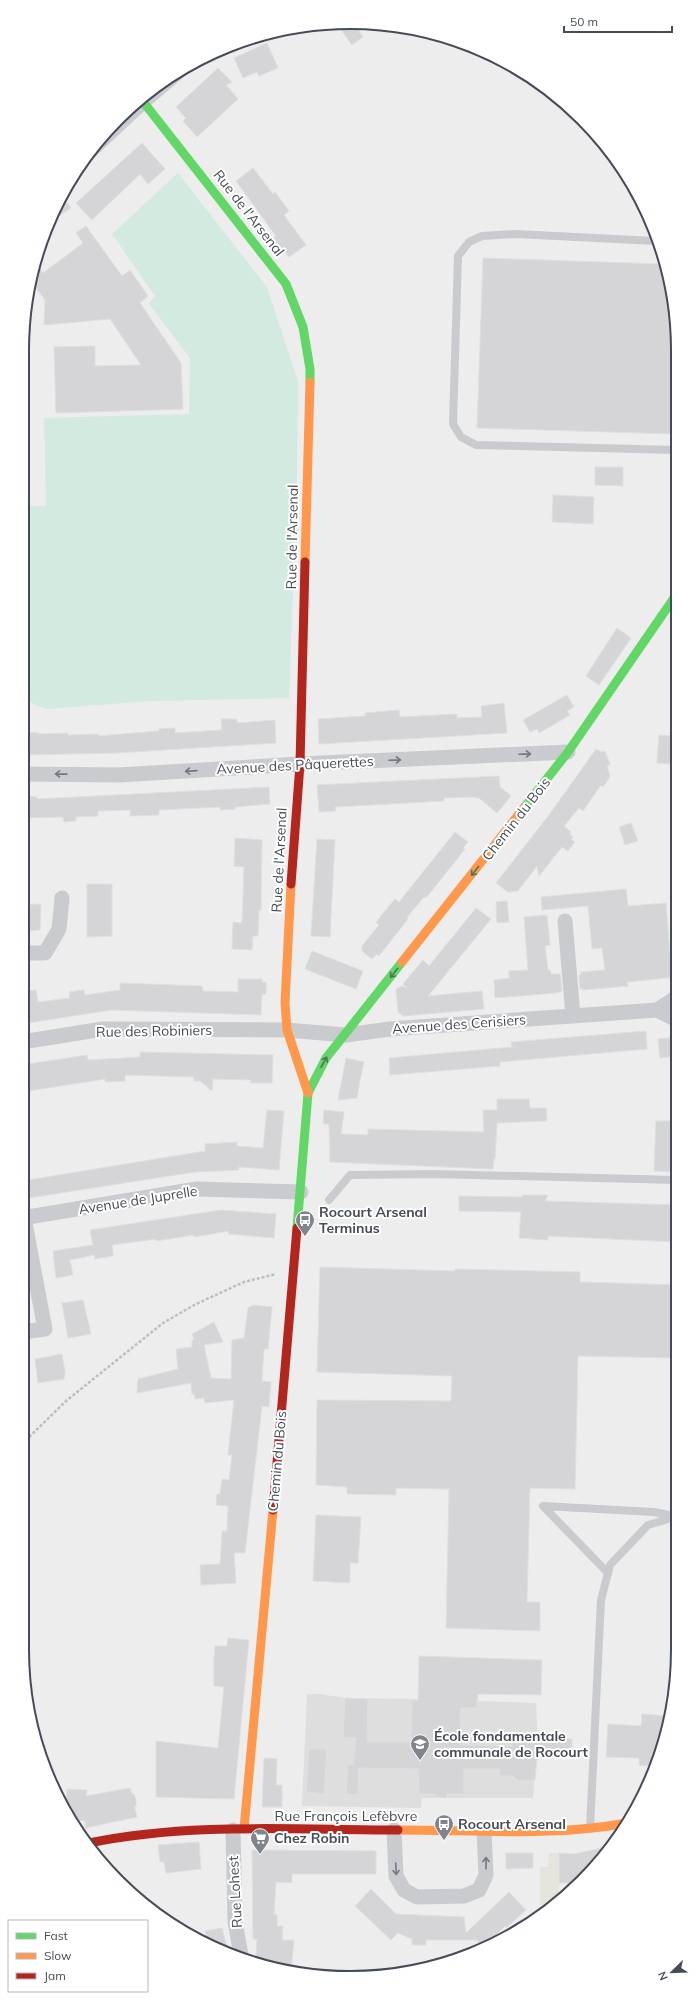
<svg xmlns="http://www.w3.org/2000/svg" width="700" height="2000" viewBox="0 0 700 2000" font-family="Mulish,sans-serif">
<style>
.commercial{fill:#e6e5dd}
.education{fill:#dfdede}
.green{fill:#d3eae0}
.building{fill:#d5d5d7;stroke:#dedfe0}
.lines{fill:none;stroke-linecap:round;stroke-linejoin:round}
.path{stroke:#b7c1bf;stroke-width:2.5;stroke-dasharray:3 2;stroke-linecap:butt}
.lane{stroke:#c9cbce;stroke-width:8}
.street{stroke:#c9cbce;stroke-width:15}
.fast{stroke:#63d668;stroke-width:9}
.slow{stroke:#ff974d;stroke-width:9}
.jam{stroke:#b3261e;stroke-width:9}
.oneway{stroke:#747881}
.oneway2{stroke:#4f755c}
.labels{text-anchor:middle;dominant-baseline:central;stroke-width:4;stroke-linejoin:round;paint-order:stroke}
.street-label{font-size:14px;fill:#464c57;stroke:#fff}
.poi-label{font-size:14px;font-weight:bold;fill:#464c57;stroke:#fff;text-anchor:start}
.rim{fill:none;stroke:#464c57;stroke-width:2}
</style>
<rect width="100%" height="100%" fill="#ededed"/>
<path class="commercial" d="M549,1853h10v48l-14,11h-5v-45h8z"/>
<path class="education" d="M307,1694h13l25,4 77,1 114,4 2,37 -5,58h-111l-1,10 -119,-2z"/>
<path class="green" d="M178,173l89,114 31,94 -1,97 -8,220 -138,3 -105,8 -24,-10v-193h24l-2,-88 145,-4 1,-56 -41,-54 6,-8 -43,-62z"/>
<path class="building" d="M354,23l9,14 -11,8 -15,-21z
M267,43l11,25 -19,8 -2,-4 -14,6 -9,-20z
M218,68l14,14 -6,3 12,14 -41,38 -14,-16 3,-3 -10,-11z
M142,143l23,26 -17,15 -8,-10 -48,46 -16,-17z
M253,168l20,26 2,-2 14,19 -5,4 22,30 -17,12 -16,-19 3,-2 -40,-55z
M62,195l9,13 -22,15 7,-18z
M86,226l36,50 8,-6 18,26 -8,7 41,60 2,46 -127,4 -2,-66 41,-1v20l46,-1 -31,-46 -66,6 1,-25 -14,-19 4,-20 8,12 40,-30 -7,-10z
M483,258l179,6 13,43v127l-198,-6z
M595,467h28v19l-28,-1z
M553,495l41,2 -1,27 -41,-2z
M617,628l14,10 -32,47 -13,-9z
M567,695l7,12 -7,4 3,4 -31,18 -2,-4 -7,3 -7,-12z
M504,703l3,30 -188,11 -1,-25 47,-3v-3l34,-3 1,7 57,-3v4l25,-1 -1,-11z
M221,719h16v4l38,-3 1,23 -159,10 -95,2v-23l17,1v1l29,-1v2l30,-1v2l61,-5v-2l16,-1v5l47,-3z
M659,735l14,1 -2,28 -14,-1z
M596,749l6,3 3,-1 5,13 -3,2 3,11 -7,10 -2,-2 -18,26 -4,-3 -15,18 7,6 -1,3 3,2 -2,2 4,3 -7,9 -6,-4 -23,29 -2,-10 -19,25 -10,1 -12,-9 53,-68z
M499,776l1,11 11,9 -14,17 -18,-15h-4v-1l-31,1v3l-109,6 1,4 -17,1 -2,-27z
M269,787l1,17 -35,3v2l-15,1v-3l-61,3v5l-29,1v-6l-32,1v5l-22,1v4l-12,1 -1,-5 -41,1v-22l15,1v2z
M631,823l7,18 -13,4 -6,-18z
M455,832l13,10 -5,6 2,1 -39,49 -2,-1 -17,20 1,2 -29,37 -2,-2 -5,5 -10,-8v-5l17,-21 -3,-3 19,-23 4,3z
M235,838l27,2 -1,70h-2l-1,26h-5l-1,14 -20,-1 1,-27 9,1 2,-56 -10,-1z
M317,839l18,1 -5,97 -19,-1z
M87,884h25v52l-25,1z
M626,889l2,17 38,-3 4,52 7,-1v23l-50,5 1,4 -45,4 -1,-2 -2,1 -1,-14h2v-3l24,-2 -3,-22 -10,1 -4,-43 -46,4 -1,-13z
M507,901l2,21 -12,1 -1,-21z
M41,904l-1,26 -18,1v-26z
M476,908l15,11 -63,77 54,-5 2,18 -81,7 -5,-4 -2,-23 6,-3 5,2 -4,-4 20,-24 6,6z
M547,915l3,30 -5,1 3,24h2l1,4h9l2,17 -6,2 -61,5 -1,-18 16,-2 -2,-7 20,-1 -4,-53z
M312,951l51,20 -7,18 -51,-20z
M238,979h24v3h4v12l-4,1 -1,20 -150,-5 -89,14v-32l14,-2 2,12 32,-4 -1,-6 15,-2 1,5 35,-5v-7l82,3 1,5 35,1z
M646,1031l1,18 -147,13v4l-110,9 -1,-17 123,-11 -1,-5z
M677,1037v19l-17,2 -2,-19z
M140,1052l133,3 -1,28h-22l1,-3 -38,-1 -1,12 -12,-10h-6v-4l-69,-2v6l-20,1v-3l-83,13v-27l65,-10 1,5 52,-3z
M346,1058l18,4 -4,18 -3,18 -19,2z
M497,1099h32l1,9h16l1,13 -50,2 -2,36h-1l-1,10 -163,-7 -1,-38h-6l1,-14 20,2 -3,22 27,1v-6l116,3 -1,-22h14z
M267,1110l17,1 -5,59 -40,-3v3l-44,2 -173,27v-18l183,-30v-7l32,-2v4l26,2z
M656,1121h21v51l-23,-1z
M522,1195h26l-3,6 132,4v37l-129,-6v4l-29,-2 2,-26 -62,-1v-15l63,1z
M221,1210l55,4 -2,24 -46,-4 1,-3 -35,6v-2l-38,6v-2l-44,6 1,11 -18,3 -1,-4 -24,5 3,15 -17,3 -3,-27 40,-6 -3,-15z
M320,1267l135,4v-2l125,3v10l97,3v73l-99,-2 -3,133 -45,-1 -3,114h13v29l-94,-3 3,-139 -53,-1v7l-49,-1v-7l-31,-2 1,-85 134,1 1,-25 -135,-4z
M83,1300l8,34 -23,4 -6,-35z
M253,1305l19,2 -4,42h-4l-2,32 9,1 -2,25 -7,-1 -17,147h-11l2,30 -35,2 -1,-20 20,-1 2,-33h5l1,-25 -12,-1 1,-11h3l2,-15 7,1 3,-25h-4l6,-55 -29,3 -1,-5 -9,1 -1,-5h-2l-1,-11 -54,10 1,-14 40,-10 -2,-20 16,-2v-7h2l-2,-6 22,-12 9,20 -19,3 7,33 20,1 1,-39 12,-2 4,-30z
M62,1354l3,18 -1,7 -26,4 -3,-24z
M316,1515l45,2 -3,46h-8v20l-37,-2z
M228,1638l21,2 -15,159 -78,-2v-56l62,7 6,-61 -10,-1v-27l1,-13h12z
M419,1656l123,4 -1,35 -63,-1 -2,14h-15l-1,37 52,1 1,-6h28v-2l31,1 -1,14 -18,-1v5l-16,1 -2,22 -17,1 -5,-5h-13l-1,-7h-35v25h-17l-1,4 -11,-1v-3h-16l-1,-25 -59,-1 -1,26h-12l2,-29h5l3,-27 -13,-1 2,-39 23,1 -1,43h44l1,-42h6z
M642,1714l27,2 -2,19 -14,31 -14,-1v-7l-33,-1 2,-33 33,2z
M309,1749h18l-3,45 -18,-2z
M264,1758l13,1 -1,26h6v22h-20z
M130,1788l2,6h2l2,6v6h-2l3,11 -52,11v-7l-10,-1 -9,-14 1,-17 20,1 -1,6z
M199,1842l2,27 -35,4 -2,-11h-4l-2,-17z
M611,1846l-29,36 -14,11v-10h-9v-30l15,1z
M252,1850l124,1v23h-84v9l-16,-1 -2,32 3,1v11h6l-1,14h12l-3,30 -35,-10 1,-21h-4z
M506,1853h27v15l-27,1z
M371,1889l25,25 68,3 2,16 43,-41 17,18 -20,18 -1,-2 -17,17 -10,4v-7h-52v5h-14v-6l-14,-6 -7,7 -36,-34z
M222,1928l6,23 -20,-7 -3,-13z"/>
<g class="lines">
<path class="path" d="M22,1444l44,-43 97,-78 33,-19 48,-22 32,-8"/>
<path class="lane" d="M655,241l-139,-7 -34,2 -13,6 -11,14 -5,168 8,13 15,8 199,5
M329,1200l21,-25 84,-1 243,6
M608,1573l-65,-67 111,6 19,4
M590,1828l11,-228 9,-35 38,-40 30,-9"/>
<path class="street" d="M87,154l56,-52 42,-36
M22,774l97,1 181,-11 268,-12
M565,921l8,95
M22,953h23l14,-24 3,-31
M657,1010l20,-13
M22,1042l81,-13 184,1 59,5 44,-6 267,-19 20,10
M22,1218l175,-29 104,3
M22,1332l23,-3 -21,-111
M233,1830l2,92 6,33
M394,1830l2,46 8,14 13,7 47,-1 15,-6 7,-15 -2,-44"/>
<path class="fast" d="M141,99l145,185 17,43 7,42v13
M523,809l45,-57 108,-157
M297,1228l11,-135 18,-35 76,-96"/>
<path class="slow" d="M305,562l5,-180
M291,884l-6,119 2,27 21,63
M402,962l121,-153
M244,1829l29,-319
M398,1830c76,0 154,7 229,-7"/>
<path class="jam" d="M291,884l9,-120 5,-202
M273,1510l24,-282
M89,1843c101,-21 206,-13 309,-13"/>
</g>
<defs><path id="oneway-shaft" d="M-6 0H5M1.5-3L5.5 0L1.5 3" fill="none" stroke-width="1.6" stroke-linecap="round" stroke-linejoin="round"/></defs>
<g class="oneway">
<use href="#oneway-shaft" transform="translate(525 754) rotate(-2)"/>
<use href="#oneway-shaft" transform="translate(395 760) rotate(-2)"/>
<use href="#oneway-shaft" transform="translate(191 771) rotate(176)"/>
<use href="#oneway-shaft" transform="translate(61 774) rotate(-179)"/>
<use href="#oneway-shaft" transform="translate(486 1863) rotate(-90)"/>
<use href="#oneway-shaft" transform="translate(396 1869) rotate(87)"/>
</g>
<g class="oneway2">
<use href="#oneway-shaft" transform="translate(475 871) rotate(128)"/>
<use href="#oneway-shaft" transform="translate(394 973) rotate(128)"/>
<use href="#oneway-shaft" transform="translate(324 1062) rotate(-61)"/>
</g>
<defs>
<g id="bus-pin" transform="scale(1)"><path d="M0 17L-7.5 6A9.5 9.5 0 1 1 7.5 6Z" fill="#80848c" stroke="#fff"/><path d="M-5-6H5V4H4V6H2V4H-2V6H-4V4H-5ZM-3.5-4V0h7V-4ZM-3.5 1.2v1.5H-2V1.2ZM2 1.2v1.5H3.5V1.2Z" fill="#fff"/></g>
<g id="school-pin" transform="scale(1)"><path d="M0 17L-7.5 6A9.5 9.5 0 1 1 7.5 6Z" fill="#80848c" stroke="#fff"/><path d="M0-5L7-2L0 1L-7-2ZM-4 1L0 2.5L4 1V4Q0 6-4 4Z" fill="#fff"/></g>
<g id="supermarket-pin" transform="scale(1)"><path d="M0 17L-7.5 6A9.5 9.5 0 1 1 7.5 6Z" fill="#80848c" stroke="#fff"/><path d="M-6-5.5h2.5l.6 2H6L4.5 2H-2.5L-4.4-4H-6ZM-1.5 3.2a1.3 1.3 0 1 0 .1 0ZM3 3.2a1.3 1.3 0 1 0 .1 0Z" fill="#fff"/></g>
</defs>
<g fill-rule="evenodd">
<use href="#bus-pin" x="305" y="1220"/>
<use href="#school-pin" x="420" y="1744"/>
<use href="#bus-pin" x="444" y="1824"/>
<use href="#supermarket-pin" x="260" y="1838"/>
</g>
<g class="labels">
<g class="street-label">
<text transform="translate(249 213) rotate(52)">Rue de l'Arsenal</text>
<text transform="translate(292 537) rotate(-89)">Rue de l'Arsenal</text>
<text transform="translate(295 765) rotate(-3)">Avenue des Pâquerettes</text>
<text transform="translate(516 819) rotate(-52)">Chemin du Bois</text>
<text transform="translate(279 860) rotate(-87)">Rue de l'Arsenal</text>
<text transform="translate(459 1024) rotate(-4)">Avenue des Cerisiers</text>
<text transform="translate(154 1031) rotate(-1)">Rue des Robiniers</text>
<text transform="translate(138 1200) rotate(-9)">Avenue de Juprelle</text>
<text transform="translate(277 1461) rotate(-85)">Chemin du Bois</text>
<text x="346" y="1816">Rue François Lefèbvre</text>
<text transform="translate(235 1892) rotate(-93)">Rue Lohest</text>
</g>
<g class="poi-label">
<text x="319" y="1212">Rocourt Arsenal<tspan x="319" dy="16">Terminus</tspan></text>
<text x="434" y="1736">École fondamentale<tspan x="434" dy="16">communale de Rocourt</tspan></text>
<text x="458" y="1824">Rocourt Arsenal</text>
<text x="274" y="1838">Chez Robin</text>
</g>
</g>
<path d="M0 0H700V2000H0ZM350 29H350A321 321 0 0 1 671 350V1650A321 321 0 0 1 350 1971H350A321 321 0 0 1 29 1650V350A321 321 0 0 1 350 29Z" fill="#fff" fill-rule="evenodd"/>
<path class="rim" d="M350 29H350A321 321 0 0 1 671 350V1650A321 321 0 0 1 350 1971H350A321 321 0 0 1 29 1650V350A321 321 0 0 1 350 29Z"/>
<rect x="8" y="1920" width="140" height="72" fill="#ffffff" stroke="#b5b7bc"/>
<rect x="16" y="1933" width="20" height="6" fill="#63d668" stroke="#b5b7bc"/>
<text x="44" y="1940" font-size="12" fill="#464c57">Fast</text>
<rect x="16" y="1953" width="20" height="6" fill="#ff974d" stroke="#b5b7bc"/>
<text x="44" y="1960" font-size="12" fill="#464c57">Slow</text>
<rect x="16" y="1973" width="20" height="6" fill="#b3261e" stroke="#b5b7bc"/>
<text x="44" y="1980" font-size="12" fill="#464c57">Jam</text>
<g transform="translate(672 1972) rotate(247)" stroke="#ffffff" stroke-width="3" paint-order="stroke">
<path d="M0-3L7 15L0 10L-7 15Z" fill="#464c57"/>
<text y="-6" font-size="11" font-weight="bold" text-anchor="middle" fill="#464c57">N</text>
</g>
<path d="M564 26v6h108v-6" fill="none" stroke="#464c57" stroke-width="2"/>
<text x="570" y="26" font-size="12" fill="#464c57" stroke="#ffffff" stroke-width="3" paint-order="stroke">50 m</text>
</svg>
